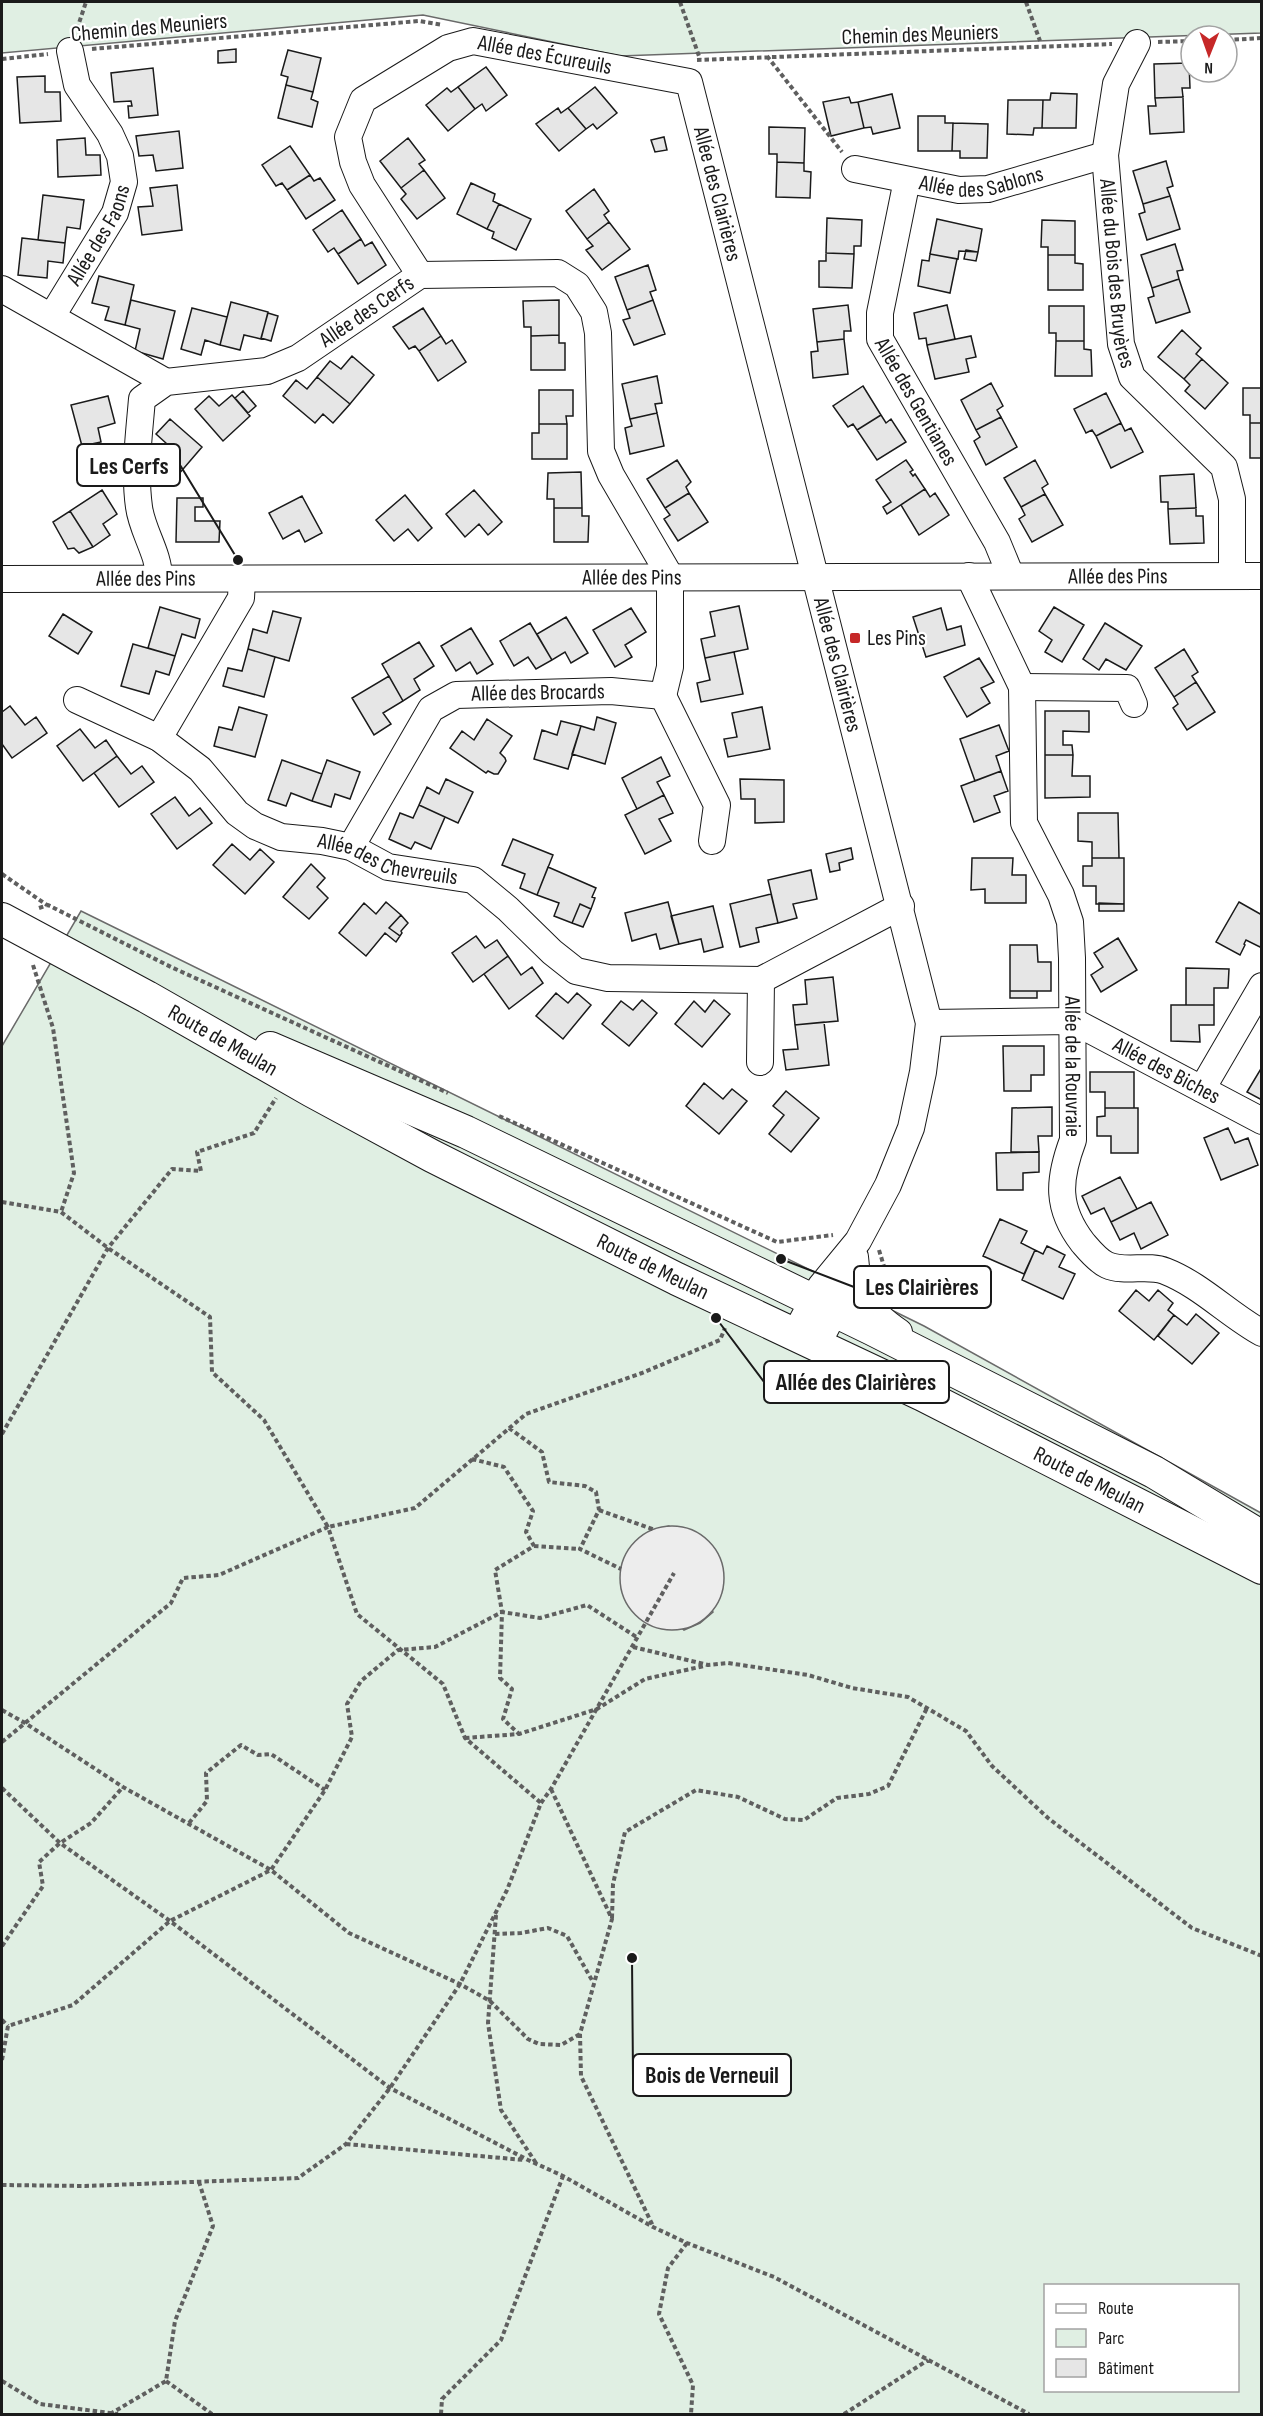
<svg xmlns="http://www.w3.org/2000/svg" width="1263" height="2416" viewBox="0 0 1263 2416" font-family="'Sofia Sans Condensed',sans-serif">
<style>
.green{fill:#e0efe3;stroke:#6a6a6a;stroke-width:1.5;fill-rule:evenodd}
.parking{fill:#ededed;stroke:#6a6a6a;stroke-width:1.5}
.building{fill:#e6e6e6;stroke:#1a1a1a;stroke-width:1.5}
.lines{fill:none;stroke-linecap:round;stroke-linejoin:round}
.minor-casing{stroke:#1a1a1a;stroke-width:28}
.major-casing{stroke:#1a1a1a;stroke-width:34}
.path{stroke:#5f5f5f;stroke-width:4;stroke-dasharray:4.5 3;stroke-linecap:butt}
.minor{stroke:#fff;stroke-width:26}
.major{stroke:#fff;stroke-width:32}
.poi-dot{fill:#c62828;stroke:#fff;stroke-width:2}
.labels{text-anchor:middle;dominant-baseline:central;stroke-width:4.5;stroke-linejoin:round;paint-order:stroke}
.street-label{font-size:22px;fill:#1a1a1a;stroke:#fff}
.poi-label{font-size:22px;fill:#1a1a1a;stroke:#fff;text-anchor:start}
.leader{fill:none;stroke:#1a1a1a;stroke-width:2}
.callout-dot{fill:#1a1a1a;stroke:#fff;stroke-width:2}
.callout{fill:#fff;stroke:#1a1a1a;stroke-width:2}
.callout-label{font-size:24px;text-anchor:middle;font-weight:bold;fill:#1a1a1a}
</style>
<rect width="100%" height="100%" fill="#fff"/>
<path class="green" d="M2,2h1260l-1,31 -641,23 -197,-41 -421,38z
M81,911l843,415 337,187v901h-1259v-1368zM669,1526l44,86 -13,11 -16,7 -63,-61c9,-25 22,-37 48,-43zM1046,2286h192v104h-192z"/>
<path class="parking" d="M620 1578a52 52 0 1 1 104 0a52 52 0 1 1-104 0Z"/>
<path class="building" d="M236,49v13l-18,1v-12z
M288,50l33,8 -8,34 -27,-7 2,-8 -7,-2z
M1189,63l1,25h-8l1,9 -28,1 -1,-34z
M486,67l21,28 -21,16 -4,-7 -7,5 -17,-22z
M153,68l5,47 -29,3 -1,-12h4l-1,-5 -17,1 -3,-29z
M45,76v16h15l1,29 -41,2 -3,-46z
M286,85l27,7 -2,7 7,3 -6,25 -34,-9z
M458,87l17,22 -27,22 -22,-26 21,-17 4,4z
M595,87l22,26 -20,16 -4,-5 -7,5 -18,-21z
M1051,93l26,1 -1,34h-34l1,-28h7z
M892,94l8,34 -27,6 -2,-7 -7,1 -6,-26z
M849,97l2,6 7,-1 6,26 -33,8 -8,-34z
M1183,97l1,35 -34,2 -2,-28h8l-1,-8z
M1008,100h35l-1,28h-8l-1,7 -26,-1z
M558,108l3,5 7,-5 18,21 -27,22 -23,-27z
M918,116h27v7h8l-1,28h-34z
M953,123l35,1 -1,34h-27v-7h-8z
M769,127l36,1 -1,35 -27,-1v-8h-8z
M179,131l4,37 -27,3 -3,-16 -14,1 -3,-20z
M664,137l3,13 -12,2 -4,-12z
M85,138l1,17h14l1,20 -43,2 -1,-37z
M408,138l17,22 -6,4 5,6 -23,18 -21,-27z
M290,146l20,29 -23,15 -5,-7 -6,3 -14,-21z
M1166,161l7,25 -6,2 3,8 -27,8 -10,-33z
M777,162l27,1v8l7,1 -1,26 -34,-1z
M424,170l21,28 -28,21 -16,-20 5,-5 -5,-6z
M310,175l4,6 6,-3 15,22 -29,19 -19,-29z
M471,183l24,11 -2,7 6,3 -12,25 -30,-15z
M177,185l5,45 -40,5 -4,-28 15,-1 -3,-18z
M594,189l15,22 -5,4 5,7 -22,17 -21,-28z
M43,195l41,5 -4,29 -13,-2 -2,16 -27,-3z
M1170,196l10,33 -33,11 -8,-26 6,-2 -2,-8z
M499,204l32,15 -15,31 -24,-12 2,-6 -7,-3z
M342,210l19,29 -23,15 -4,-6 -6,4 -15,-22z
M827,218l35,2 -1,26h-7v8l-28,-1z
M937,219l45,10 -4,23 -19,-1 -1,8 -28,-5z
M1042,220l33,1v34h-27v-8h-7z
M609,222l21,27 -28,21 -16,-20 7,-4 -6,-7z
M22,238l43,5 -2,20 -15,-2 -1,17 -29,-3z
M361,239l4,7 7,-4 14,23 -28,19 -20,-30z
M1175,244l8,26 -6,1 2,8 -27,9 -11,-33z
M966,250l12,2 -2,9 -12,-2z
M826,253l28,1 -2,34 -33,-1v-26h7z
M930,254l27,5 -7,34 -32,-7 4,-26 7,1z
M1048,255h27v8l8,1v26h-35z
M648,265l8,25 -6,2 3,8 -26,10 -12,-33z
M99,276l35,9 -9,40 -20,-5 4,-13 -17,-4z
M1179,279l11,33 -34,11 -8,-25 6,-2 -2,-8z
M131,300l44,11 -12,48 -28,-8 5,-22 -15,-4z
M559,300v35l-28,1v-9h-7l-1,-26z
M653,300l12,34 -31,11 -11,-25 7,-2 -3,-8z
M231,302l37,10 -7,27 -17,-4 -4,15 -20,-5z
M848,305l3,26h-7v8l-27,3 -4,-33z
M947,305l8,34 -28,6 -1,-7 -7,1 -5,-26z
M1049,306h35v35h-28v-8h-7z
M192,308l35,9 -7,28 -15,-5 -4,15 -20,-6z
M423,308l18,28 -22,15 -4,-5 -6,3 -16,-22z
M268,313l10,3 -7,25 -10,-3z
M1182,330l19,18 -5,6 6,5 -18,20 -26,-22z
M559,335v8h6v27h-34v-34z
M441,336l5,8 6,-4 14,22 -28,19 -19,-30z
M971,336l5,21 -10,2 3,13 -34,7 -8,-34z
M844,339l4,35 -35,4 -2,-26 7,-1 -1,-9z
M1056,341h28v8l7,1 1,26h-37z
M352,356l22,19 -24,29 -33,-27 13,-16 11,8z
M1202,359l26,24 -23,26 -20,-18 5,-6 -6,-6z
M657,376l5,27 -7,1 2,9 -27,6 -8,-35z
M317,377l33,27 -17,19 -10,-9 -8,9 -32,-27 13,-16 11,9z
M991,383l12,23 -6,4 4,7 -25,13 -15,-30z
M863,386l18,29 -24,15 -4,-6 -5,3 -15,-21z
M1243,388h19v35h-12v-8h-7z
M539,390h34v26h-7l1,8h-28z
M243,391l13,15 -8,7 -13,-15z
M1106,393l15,30 -25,13 -4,-6 -6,3 -12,-24z
M232,395l18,21 -27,25 -28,-32 14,-13 10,10z
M108,396l7,27 -17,5 3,14 -19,4 -11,-41z
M657,413l7,33 -34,8 -5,-26 7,-2 -2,-7z
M881,415l5,8 5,-4 15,23 -29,18 -20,-30z
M1001,417l16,30 -31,18 -12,-24 6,-4 -4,-7z
M170,419l32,28 -24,28 -22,-20 11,-11 -11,-10z
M1121,423l4,8 6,-3 12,24 -32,16 -15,-32z
M1250,423h12v35h-12z
M539,424h28v35h-35v-26h7z
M677,460l14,22 -5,5 3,6 -24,15 -18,-29z
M906,460l7,10 -3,2 3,4 2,-2 10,15 -38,25 -4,-7 8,-5 -15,-22z
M1035,460l13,24 -6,4 3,6 -24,13 -17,-29z
M581,472l1,36h-28v-9h-7l1,-26z
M1194,474l2,34 -28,1v-7h-7l-1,-26z
M925,489l5,8 5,-4 14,22 -30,20 -18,-30z
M102,490l15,24 -14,10 7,11 -17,12 -23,-36z
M474,490l28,32 -14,13 -9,-11 -14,13 -19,-23z
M689,493l19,29 -30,19 -14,-22 6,-4 -5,-7z
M1045,494l18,31 -31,17 -13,-23 6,-4 -4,-8z
M405,495l27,33 -14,13 -10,-12 -14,12 -18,-21z
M302,496l20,37 -17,9 -6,-12 -16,9 -14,-26z
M177,498h26v9h-8v14h25l-1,21h-43z
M554,508h28v8h7l-1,26h-34z
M1196,508v8h7l1,27 -34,1 -2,-35z
M70,511l23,36 -14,6 -5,-5 -6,1 -15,-27z
M739,606l9,43 -43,9 -4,-19 14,-3 -5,-24z
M160,607l40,12 -5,19 -13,-4 -7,22 -27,-8z
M1054,607l30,18 -22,37 -17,-10 7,-12 -13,-9z
M631,608l15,24 -21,13 7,12 -17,10 -22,-37z
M941,608l6,22 14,-4 4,19 -39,12 -13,-40z
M273,611l28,7 -12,43 -41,-12 5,-20 14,4z
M63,614l29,18 -14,22 -29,-18z
M566,617l22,36 -17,10 -6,-11 -13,8 -15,-26z
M530,623l22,37 -16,9 -8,-12 -14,9 -14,-25z
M1105,623l37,23 -16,24 -20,-11 -7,11 -16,-11z
M471,628l22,36 -16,10 -7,-12 -14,9 -15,-25z
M419,642l15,24 -20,13 6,11 -17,11 -21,-37z
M133,644l42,12 -6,19 -13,-4 -7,23 -28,-8z
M248,649l27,8 -11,40 -41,-11 5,-18 14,3z
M1184,649l14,23 -6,4 4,6 -22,15 -19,-29z
M734,652l9,42 -42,8 -4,-19 13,-3 -5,-22z
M979,658l15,24 -13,6 9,15 -23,14 -23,-40z
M389,676l14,25 -20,12 8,11 -17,11 -22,-37z
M1196,682l19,30 -28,18 -14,-22 5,-4 -4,-7z
M10,706l15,19 11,-8 11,16 -35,25 -10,-14v-32z
M239,707l28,8 -12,42 -41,-11 5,-19 13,3z
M762,707l8,42 -42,8 -4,-18 13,-2 -5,-24z
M1045,711h44v21l-26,-1v14h9l1,10h-28z
M597,717l19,6 -11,41 -33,-10 9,-28 13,4z
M487,719l25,17 -12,17 5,5 1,3 -8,13h-4l-6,-3 -2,2 -36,-25 12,-17 12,9z
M561,721l20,5 -13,43 -34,-10 8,-29 15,5z
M999,725l10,26 -13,5 5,15 -26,10 -15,-42z
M80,729l15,19 11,-8 11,16 -34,25 -26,-35z
M1045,755h28l-1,21h18v21l-45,1z
M117,756l14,18 11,-8 12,16 -35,25 -25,-34z
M661,757l9,19 -13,6 7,13 -27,14 -15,-31z
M282,760l40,14 -10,27 -21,-8 -5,13 -18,-6z
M327,760l33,12 -10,27 -15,-5 -4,13 -19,-6z
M1001,771l7,20 -14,5 6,16 -26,10 -13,-36z
M446,779l27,13 -15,31 -39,-18 8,-18 12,7z
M740,779l44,1v42l-29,1v-24h-14z
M664,795l9,18 -14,6 12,22 -26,13 -20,-39z
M175,797l14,19 11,-8 12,15 -35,26 -26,-35z
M419,805l26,12 -14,32 -16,-7 -4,7 -22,-10 11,-26 13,5z
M1078,813h40l1,45h-27v-16l-14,-1z
M513,839l40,16 -16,40 -17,-7 5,-14 -23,-9z
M232,844l18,16 10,-11 14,13 -29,32 -32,-29z
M851,848l2,11 -14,4 1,7 -10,2 -4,-18z
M972,858h41l-1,17h14v28h-41v-14l-14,1z
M1092,858h32v46h-28v-18h-13v-20h9z
M311,864l14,14 -8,9 11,11 -19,21 -26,-22z
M548,867l48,21 -4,9 3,1 -4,11 -11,-5 -8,19 -18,-7 5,-13 -22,-8z
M811,870l6,29 -24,5 4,14 -19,5 -10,-43z
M771,894l7,29 -22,5 3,14 -19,5 -10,-43z
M386,902l15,13 -12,13 11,8 -4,6 -11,-9 -19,23 -27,-23 25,-30 12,11z
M668,902l11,42 -19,5 -4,-15 -24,7 -7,-28z
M1239,902l23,13v29l-2,3 -14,-7 -2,4 1,1 -5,10 -24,-13z
M1099,903l25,1v7h-25z
M580,904l11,5 -8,18 -11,-4z
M713,906l10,41 -19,5 -3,-13 -22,5 -8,-28z
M401,915l7,8 -7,8 1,2 -2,3 -11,-8z
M476,936l9,12 12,-8 11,16 -35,26 -21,-29z
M1118,938l19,32 -36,22 -10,-17 12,-8 -9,-14z
M1010,945h27l1,17h13v29h-41z
M508,956l13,19 11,-8 11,16 -34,26 -25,-35z
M1186,968l43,1 -1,19h-14v17h-28z
M833,977l5,44 -43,4 -2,-20 14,-1 -2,-24z
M1010,991h27v7h-27z
M556,993l12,10 9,-10 14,12 -28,34 -27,-23z
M642,1000l15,13 -28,33 -27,-22 19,-23 12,9z
M714,1000l16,14 -28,33 -27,-23 19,-23 11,11z
M1171,1005h43v20h-15l1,17 -29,-1z
M824,1022l5,43 -43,5 -3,-20 15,-1 -3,-24z
M1003,1046h41v29h-13v16h-27z
M1262,1067v33l-15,-8z
M1090,1072h44v36h-29v-16h-15z
M704,1083l19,16 9,-10 15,12 -28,33 -33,-28z
M786,1091l33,27 -28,34 -22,-18 15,-19 -11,-9z
M1052,1107v29h-14l1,16h-28l1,-44z
M1105,1108h33v45h-27v-17h-14v-19l8,-1z
M1228,1128l7,15 13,-5 10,27 -37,15 -17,-42z
M1039,1152v20l-16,1v17h-26l-1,-37z
M1120,1177l17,32 -26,13 -7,-14 -13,6 -9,-18z
M1151,1202l17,33 -27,14 -7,-16 -14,7 -9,-18z
M1000,1219l27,12 -6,12 14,7 -11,24 -41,-18z
M1047,1246l18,9 -6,12 16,7 -12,25 -41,-19 13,-30 8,4z
M1136,1290l13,11 9,-11 15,13 -5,7 6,5 -20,25 -35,-29z
M1196,1314l23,19 -27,31 -34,-28 16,-21 13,10z"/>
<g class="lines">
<g class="minor-casing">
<g id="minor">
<path id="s1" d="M1137,43l-21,41 -11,71 16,189 11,33 92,90 8,32v77"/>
<path id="s2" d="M855,169l104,21 29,-1 117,-34"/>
<path id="s3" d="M907,180l-27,133v26l117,203 14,34"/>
<path id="s4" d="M420,275l-58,-90 -9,-23 -5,-25 15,-37 85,-52 25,-7 216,41 240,941 -6,49 -12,56 -23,57 -30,56 -37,45 -26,48"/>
<path d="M2,289l164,93"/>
<path id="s5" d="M52,316l63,-103 9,-31 -4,-26 -10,-22 -33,-49 -7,-34"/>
<path id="s6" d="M969,576l53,111 2,136 37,72 9,27 2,36 1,182c-15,40 -17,68 10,103 6,7 15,18 24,22 18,8 41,-1 58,6 36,14 64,44 97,62"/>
<path id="s7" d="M159,578c0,-25 -17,-47 -20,-71 -5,-36 0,-72 3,-108l24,-17 101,-11 31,-13 122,-83 138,-2 19,12 17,27 4,21 3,118 10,24 59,101v91l-7,29 -52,-5 -155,4 -25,14 -80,138"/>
<path id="s8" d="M2,579l1260,-3"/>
<path d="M1022,687l105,1 7,16"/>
<path d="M663,696l54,109 -5,36"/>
<path id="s9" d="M77,700l82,38 41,31 37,44 18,13 26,11 41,4 29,6 37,20 85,13 35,29 44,43 24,19 32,7 153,2 140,-74"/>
<path d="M159,738l82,-140 1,-19"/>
<path id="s10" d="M929,1023l144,-2 189,100"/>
<path d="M760,1062l1,-82"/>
<path d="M1202,1089l60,-103"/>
<path d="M855,1257c3,39 12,53 44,75"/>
<path d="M817,1345l22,-42 15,-41"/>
</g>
</g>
<g class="major-casing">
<g id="major">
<path id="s11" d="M2,919l145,78 165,94 120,65 245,123 246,116 339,173"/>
<path d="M270,1048l196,84 406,197 282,143 108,65"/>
</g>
</g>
<path class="path" d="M680,2l20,57
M1026,2l14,39
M77,29l9,-27
M1227,40l35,-2
M1158,42l33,-1
M92,49l327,-28 24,4
M767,56l75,96
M2,59l46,-5
M697,60l415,-16
M2,874l45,31
M39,908l9,-3 123,62 277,126
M33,965l20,63 21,145 -13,39
M499,1116l278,126 56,-7
M2,1202l59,10 47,36 102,69 2,55 52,48 64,107 87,-19 111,-94 116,-41 78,-33 5,-12
M879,1250l11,36 7,12
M509,1428l33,24 7,30 36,4 11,6 3,18 -19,39 41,20
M2,1434l106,-186 64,-79 29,2 -4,-19 57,-19 22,-35
M472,1459l32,8 29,44 -7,21 8,14 -39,24 7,42 -2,66 12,11 -9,30 16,15
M599,1510l56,20
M534,1546l46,3
M633,1647l75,18 20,-2 80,12 44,13 56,9 58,34 26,35 56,52 144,110 70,28
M2,1710l23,13 98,64 148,83 78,63 111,51 30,17 38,38 11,5 22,1 19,-11
M465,1738l54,-4 78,-25 48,-30 59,-13
M2,1742l169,-139 12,-25 36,-3 109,-48 29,87 86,70 22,54 76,65
M2,1788l58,55 110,78 220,167 138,72 35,16 90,51 34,16 87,34 255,137
M551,1789l61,130 -32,115 1,42 72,150
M189,1823l18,-22 -1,-28 35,-28 17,10 13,-1 54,36
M496,1915l-8,108 13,87 35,53
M612,1918l1,-34 12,-52 71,-42 42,7 47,22 19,1 33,-22 32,-4 19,-8 39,-78
M495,1934l26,-1 27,-5 19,8 26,46
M2,1946l41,-60 -4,-24 21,-19 31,-20 32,-36
M2,2020l6,6
M2,2060l6,-34 65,-21 97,-84 101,-51 54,-80 27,-53 -5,-33 14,-23 37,-31 37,-3 67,-35 38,6 47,-13 51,33
M346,2144l178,16
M2,2185l83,1 213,-8 48,-34 44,-56 70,-104 47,-94 34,-87 10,-14 123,-216
M687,2243l-19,25 -9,46 34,71 -2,29
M2,2381l38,23 78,10
M166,2381l46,33
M110,2414l56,-33 9,-60 38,-95 -14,-44
M441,2414l1,-15 59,-59 62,-164
M844,2414l84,-54"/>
<use href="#minor" class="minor"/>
<use href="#major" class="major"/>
</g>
<rect class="poi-dot" x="849" y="632" width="12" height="12" rx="3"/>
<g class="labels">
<g class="street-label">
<text transform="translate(149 28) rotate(-5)">Chemin des Meuniers</text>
<text transform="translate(920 35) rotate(-2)">Chemin des Meuniers</text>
<text stroke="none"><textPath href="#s4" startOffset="396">Allée des Écureuils</textPath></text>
<text stroke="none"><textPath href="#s2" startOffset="129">Allée des Sablons</textPath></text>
<text stroke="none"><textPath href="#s4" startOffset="658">Allée des Clairières</textPath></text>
<text stroke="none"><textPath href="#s5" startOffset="94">Allée des Faons</textPath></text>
<text stroke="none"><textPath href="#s1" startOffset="237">Allée du Bois des Bruyères</textPath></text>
<text stroke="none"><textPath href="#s7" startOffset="430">Allée des Cerfs</textPath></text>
<text stroke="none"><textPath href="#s3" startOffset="234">Allée des Gentianes</textPath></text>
<text stroke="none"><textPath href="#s8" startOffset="1116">Allée des Pins</textPath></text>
<text stroke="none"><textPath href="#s8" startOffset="630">Allée des Pins</textPath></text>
<text stroke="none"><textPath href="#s8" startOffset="144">Allée des Pins</textPath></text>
<text stroke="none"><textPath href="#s4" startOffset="1144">Allée des Clairières</textPath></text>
<text transform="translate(538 693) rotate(-1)">Allée des Brocards</text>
<text stroke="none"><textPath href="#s9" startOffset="360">Allée des Chevreuils</textPath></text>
<text stroke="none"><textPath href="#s11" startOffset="252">Route de Meulan</textPath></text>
<text stroke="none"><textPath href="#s6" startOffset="513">Allée de la Rouvraie</textPath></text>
<text stroke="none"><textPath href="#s10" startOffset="250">Allée des Biches</textPath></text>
<text stroke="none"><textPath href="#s11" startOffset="738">Route de Meulan</textPath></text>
<text stroke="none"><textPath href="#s11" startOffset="1224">Route de Meulan</textPath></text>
</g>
<g class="poi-label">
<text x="867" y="638">Les Pins</text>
</g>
</g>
<path class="leader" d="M238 560L180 465M781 1259L854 1287M716 1318L764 1382M632 1958L633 2075"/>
<g class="callout-dot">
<circle cx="238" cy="560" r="6"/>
<circle cx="781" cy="1259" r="6"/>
<circle cx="716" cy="1318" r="6"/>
<circle cx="632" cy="1958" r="6"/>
</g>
<g class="callout">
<rect x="77" y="444" width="103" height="42" rx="6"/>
<rect x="854" y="1266" width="137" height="42" rx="6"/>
<rect x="764" y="1361" width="185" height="42" rx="6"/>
<rect x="633" y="2054" width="158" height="42" rx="6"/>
</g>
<g class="callout-label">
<text x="129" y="474">Les Cerfs</text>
<text x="922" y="1295">Les Clairières</text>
<text x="856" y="1390">Allée des Clairières</text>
<text x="712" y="2083">Bois de Verneuil</text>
</g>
<rect width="1263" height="2416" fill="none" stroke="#1a1a1a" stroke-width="6"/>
<rect x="1044" y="2284" width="195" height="108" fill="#ffffff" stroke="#a3a3a3" stroke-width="1.5"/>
<rect x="1056" y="2304" width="30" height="9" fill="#ffffff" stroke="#a3a3a3" stroke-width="1.5"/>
<text x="1098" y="2314" font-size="18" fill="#1a1a1a">Route</text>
<rect x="1056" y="2329" width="30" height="18" fill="#e0efe3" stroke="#a3a3a3" stroke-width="1.5"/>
<text x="1098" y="2344" font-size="18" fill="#1a1a1a">Parc</text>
<rect x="1056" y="2359" width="30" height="18" fill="#e6e6e6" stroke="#a3a3a3" stroke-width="1.5"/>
<text x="1098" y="2374" font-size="18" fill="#1a1a1a">Bâtiment</text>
<g transform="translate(1209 54) rotate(181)"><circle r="28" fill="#ffffff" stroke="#a3a3a3" stroke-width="1.5"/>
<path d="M0-4.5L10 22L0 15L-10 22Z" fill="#c62828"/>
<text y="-9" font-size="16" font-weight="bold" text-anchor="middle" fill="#1a1a1a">N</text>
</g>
</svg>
